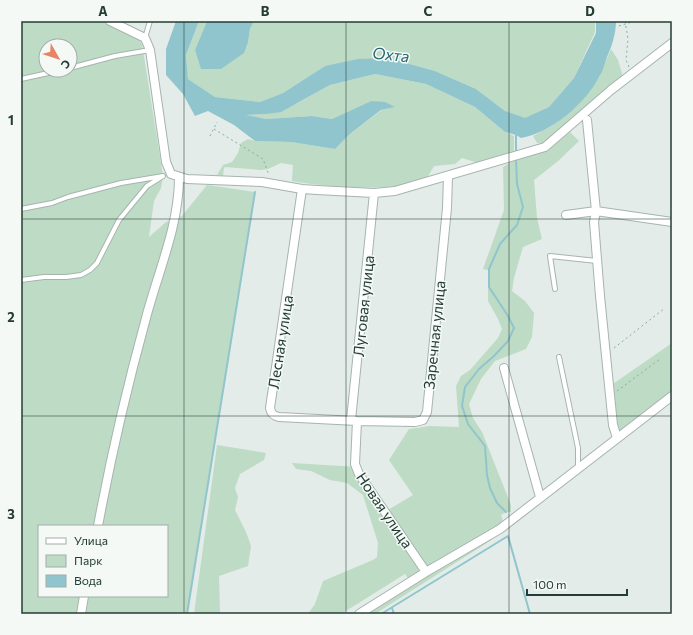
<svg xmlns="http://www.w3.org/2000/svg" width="693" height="635" viewBox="0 0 693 635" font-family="Commissioner,sans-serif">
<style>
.green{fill:#bedbc5;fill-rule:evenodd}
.water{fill:#90c5cd}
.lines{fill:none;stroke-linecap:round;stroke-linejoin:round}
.stream{stroke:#90c5cd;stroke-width:2}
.lane-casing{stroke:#a6b4af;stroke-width:6}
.street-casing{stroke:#a6b4af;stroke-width:10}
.path{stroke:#86ada0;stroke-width:1;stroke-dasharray:2 3;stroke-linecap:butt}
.lane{stroke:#fff;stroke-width:4}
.street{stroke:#fff;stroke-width:8}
.grid{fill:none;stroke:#243c35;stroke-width:1;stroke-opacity:0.55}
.labels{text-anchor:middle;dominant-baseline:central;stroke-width:3;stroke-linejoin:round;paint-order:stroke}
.street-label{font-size:15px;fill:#243c35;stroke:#f4f9f6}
.water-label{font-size:16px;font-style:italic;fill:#236874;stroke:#f4f9f6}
.neatline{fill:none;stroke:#243c35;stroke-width:1.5}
.grid-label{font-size:13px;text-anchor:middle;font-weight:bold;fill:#243c35}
</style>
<rect width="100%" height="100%" fill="#e3ece8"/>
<path class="green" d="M21,21h84l34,19 3,4 21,132 -2,12 -7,13 -5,36 17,-15 16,-6 25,-31 48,7 -68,422h-166zM46,46h24v24h-24zM39,526h128v70h-128z
M199,21h8l-12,29 53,-8 2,-13 4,-8h341v11l-21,46 -25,29 -24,12 -20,-8 -29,-22 -41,-18 -47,-13 -63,8 -42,27 -23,9 -45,-5 -27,-18 -2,-24z
M611,49l7,11 5,17 -78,66h-8l-4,-7 17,-9 19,-14 30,-36z
M375,74l51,10 49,23 30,25 9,4v17l-36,10 -16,-5 -7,6 -21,2 -7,12c-8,2 -16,5 -24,7 -36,5 -75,2 -111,-4l1,-16 -12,-2 -13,6 -7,1 -36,-3 -1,1 -1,8 -6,-1 6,-10 9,-3 6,-9 3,-10 7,-4 7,2 36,1 44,7 16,-16 31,-23 12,-3 -23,-6 -39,18 -20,-3 -46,3 -22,-4 22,-1 32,-11 32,-18z
M570,132l9,9 -22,21 -23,18 3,38 5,21 -19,8 -9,31 -2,13 13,10 9,12 -2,24 -6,12 -31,12 -14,18 -12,25 4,14 9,14 29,73v7h-5l-5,3 3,10 -8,1 -86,55 -5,-7 -64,40h-33l7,-10 8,-23 50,-21 4,-3 1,-14 -15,-48 -16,-12 -17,-3 -19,-9 -15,-2 -4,-6 66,4 30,43 25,-15 -24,-35 20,-31 21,-3 29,1 -3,-41 5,-10 9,-6 28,-32 4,-9 -4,-10 -10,-18v-31l-5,-1 21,-59 -1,-43 13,-8 33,-9z
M672,343v58l-53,32 -9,-47z
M217,445l49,8 -2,7 -24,14 -5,14 3,9 -3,13 11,22 5,14 -3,20 -29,10 1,38h-26z
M491,537l2,1 -3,3 -115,73h-10z"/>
<path class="water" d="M176,21h23l-13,34 2,24 27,18 45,5 23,-9 42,-27 33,-7 30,-1 47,13 41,18 29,22 20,7 24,-11 25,-29 22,-45v-12h20c0,12 -4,25 -9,36 -2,6 -4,14 -8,20 -14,27 -48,56 -78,61l-5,-3 -11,-3 -30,-25 -49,-23 -51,-10 -45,11 -49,27 -15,2 -20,1 20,4 46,-3 20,3 39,-18 14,1 10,5 -14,3 -30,23 -16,16 -44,-7 -36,-1 -21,-16 -26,-14 -13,5 -12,-22 -17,-19v-26z
M207,21h47l-4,8 -2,13 -4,11 -23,16h-20l-6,-19z"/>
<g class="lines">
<path class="stream" d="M516,135v18
M506,512l-9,-9 -7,-15 -3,-13 -2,-29 -17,-22 -6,-18 3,-19 14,-18 15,-13 14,-15 6,-13 -6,-12 -19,-29v-18l11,-25 17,-19 6,-18 -6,-23 -1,-26
M392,608l2,6
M187,614l68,-422
M381,614l127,-78 22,78"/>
<g class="lane-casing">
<path id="lane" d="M145,38l5,-17
M70,68l45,-12 35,-6
M21,79l41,-9
M21,209l31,-6 16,-6 53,-14 42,-7 -16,10 -28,34 -22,43 -7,7 -9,5 -15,2h-22l-23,3
M555,289l-5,-33 47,5
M559,357l19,91v20"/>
</g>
<g class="street-casing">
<path id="street" d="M110,21l35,17 5,12 16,112 5,12 16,5 75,3 40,7 15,1 57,3 21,-2 150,-44 66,-57 61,-47
M587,120l9,91 -2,11 6,74 13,129 4,13
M302,189l-32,219c1,6 4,8 9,9l78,4 58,1 8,-2 4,-8 20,-204 1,-32
M566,215l30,-4 76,11
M504,368l36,129
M351,420l23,-227
M357,421l-2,43 4,10 67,98
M98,526c13,-70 29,-139 48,-208 12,-46 33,-92 33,-141
M81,614l3,-18
M359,614l67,-42 74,-43 172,-133"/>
</g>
<path class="path" d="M356,21l3,1
M625,21l3,18 -2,21 3,7
M619,26l16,-5
M214,129l49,30 6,16
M210,136l7,-14
M614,348l51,-40
M617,391l43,-32"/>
<use href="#lane" class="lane"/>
<use href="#street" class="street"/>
</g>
<path class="grid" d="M184,21v593M346,21v593M509,21v593M21,219h651M21,416h651"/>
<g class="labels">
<g class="street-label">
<text transform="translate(363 306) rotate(-84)">Луговая улица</text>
<text transform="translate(434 335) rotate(-84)">Заречная улица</text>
<text transform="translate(280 342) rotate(-81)">Лесная улица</text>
<text transform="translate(385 510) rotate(56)">Новая улица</text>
</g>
<g class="water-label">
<text transform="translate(391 54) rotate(6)">Охта</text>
</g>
</g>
<rect width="693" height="635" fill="none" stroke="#f4f9f6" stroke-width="44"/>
<rect x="38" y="525" width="130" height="72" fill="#f4f9f6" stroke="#a1ada9"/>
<rect x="46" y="538" width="20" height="6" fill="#ffffff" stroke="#a1ada9"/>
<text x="74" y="545" font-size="12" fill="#243c35">Улица</text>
<rect x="46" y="555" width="20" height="12" fill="#bedbc5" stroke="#a1ada9"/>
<text x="74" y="565" font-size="12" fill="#243c35">Парк</text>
<rect x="46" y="575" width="20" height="12" fill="#90c5cd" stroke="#a1ada9"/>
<text x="74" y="585" font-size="12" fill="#243c35">Вода</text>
<g transform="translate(58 58) rotate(129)"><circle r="19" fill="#f4f9f6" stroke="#a1ada9"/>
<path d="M0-3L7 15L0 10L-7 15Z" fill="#e88366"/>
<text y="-6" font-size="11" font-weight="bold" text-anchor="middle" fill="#243c35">С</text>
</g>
<path d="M527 589v6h100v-6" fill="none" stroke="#243c35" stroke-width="2"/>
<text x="533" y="589" font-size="12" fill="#243c35" stroke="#f4f9f6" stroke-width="3" paint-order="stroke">100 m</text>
<rect x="22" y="22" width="649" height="591" class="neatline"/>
<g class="grid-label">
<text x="103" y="16">A</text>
<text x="265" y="16">B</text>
<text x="428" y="16">C</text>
<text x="590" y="16">D</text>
<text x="11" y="125">1</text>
<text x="11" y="322">2</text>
<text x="11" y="519">3</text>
</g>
</svg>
